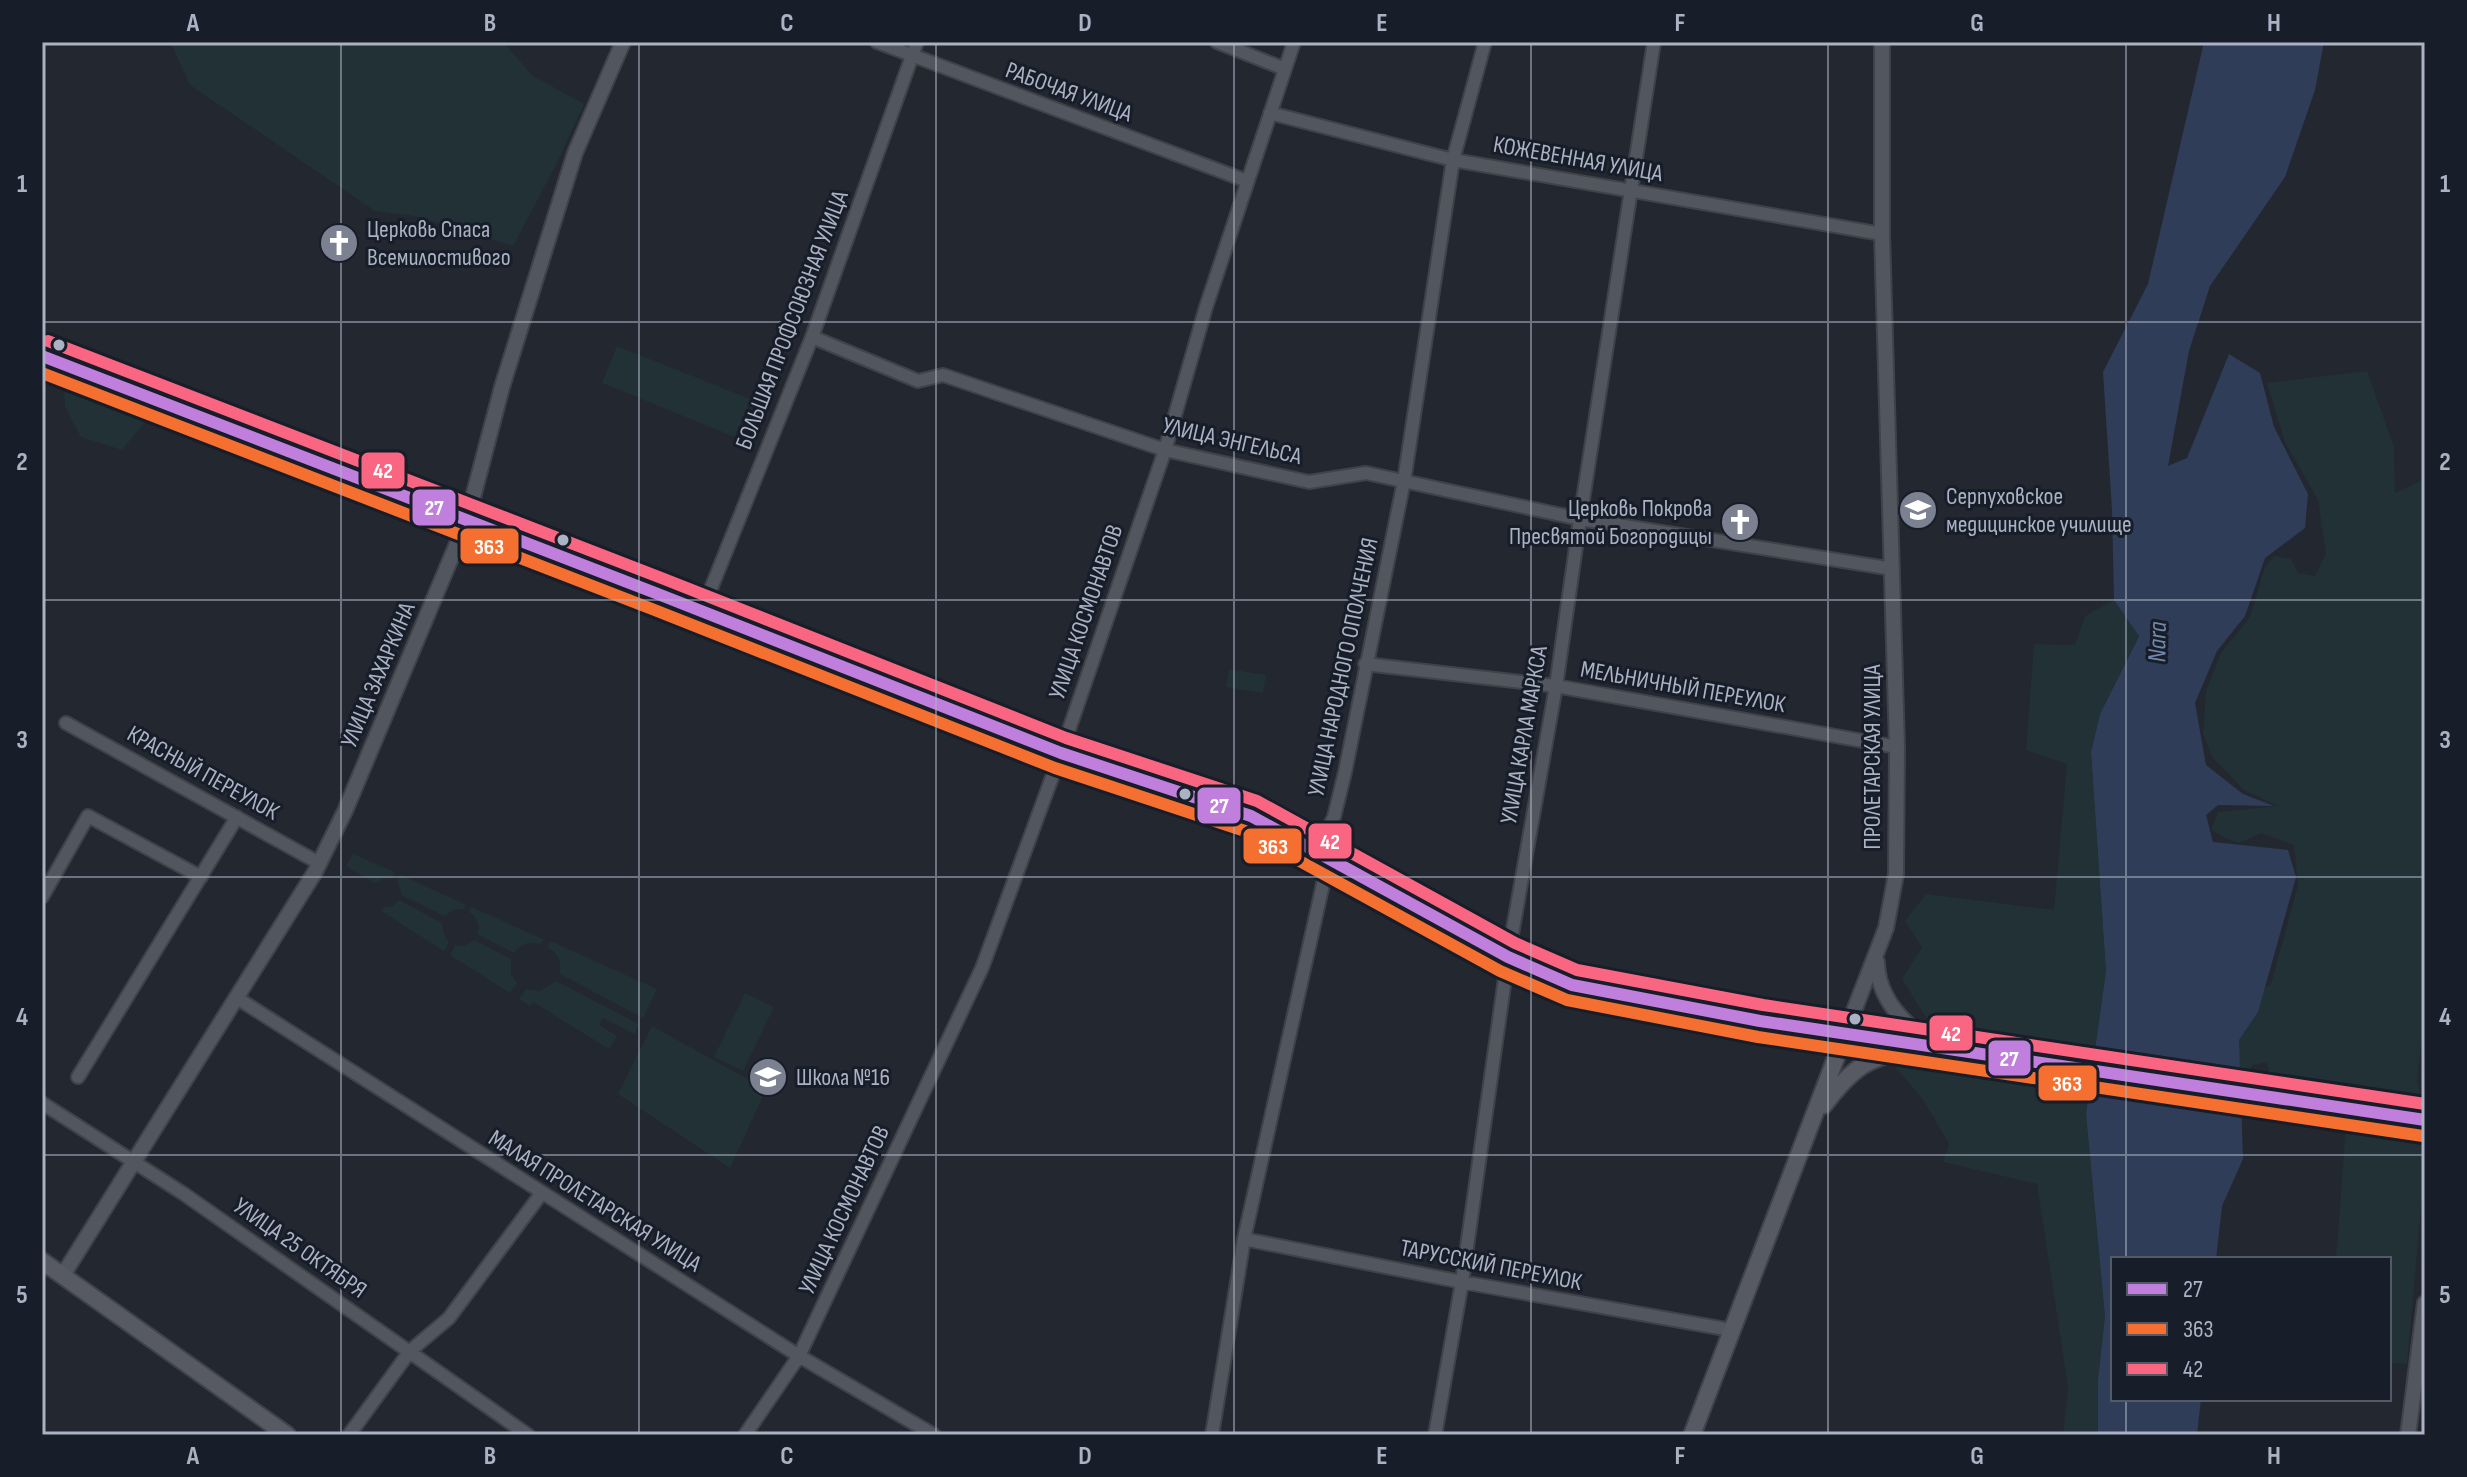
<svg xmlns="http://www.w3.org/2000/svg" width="2467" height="1477" viewBox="0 0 2467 1477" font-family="'Sofia Sans Condensed',sans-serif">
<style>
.green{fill:#213136}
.water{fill:#303d58}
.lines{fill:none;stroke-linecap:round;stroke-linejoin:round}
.minor-casing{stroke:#3f4249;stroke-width:16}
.tertiary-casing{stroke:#3f4249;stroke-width:18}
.secondary-casing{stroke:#3f4249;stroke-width:20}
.primary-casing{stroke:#40444d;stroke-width:22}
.minor{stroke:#52565e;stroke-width:12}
.tertiary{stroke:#52565e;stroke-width:14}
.secondary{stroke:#575a63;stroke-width:16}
.primary{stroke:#555861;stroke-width:18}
.bus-1-casing{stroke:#171d29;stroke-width:18}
.bus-2-casing{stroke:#171d29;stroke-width:18}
.bus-3-casing{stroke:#171d29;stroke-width:18}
.bus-1{stroke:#c07fdc;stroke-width:12}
.bus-2{stroke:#f46f30;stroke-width:12}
.bus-3{stroke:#fa6682;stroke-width:12}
.grid{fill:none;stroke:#abb2c3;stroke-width:2;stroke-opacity:0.55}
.bus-dot{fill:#abb2c3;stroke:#171d29;stroke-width:3}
.labels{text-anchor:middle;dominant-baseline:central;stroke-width:6;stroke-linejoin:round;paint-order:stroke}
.street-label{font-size:24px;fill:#abb2c3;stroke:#171d29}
.poi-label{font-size:24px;fill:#abb2c3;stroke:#171d29;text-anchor:start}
.water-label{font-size:26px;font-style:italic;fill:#7386ac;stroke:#171d29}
.line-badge{stroke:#171d29;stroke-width:3}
.badge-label{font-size:22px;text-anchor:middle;font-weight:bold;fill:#fff}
.neatline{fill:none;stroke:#abb2c3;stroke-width:3}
.grid-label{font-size:26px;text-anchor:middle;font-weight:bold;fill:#abb2c3}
</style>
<rect width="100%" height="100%" fill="#232730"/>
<path class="green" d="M170,42h333l30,34 51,28 -27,59 -44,83 -98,-30 -40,-5 -185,-126z
M617,346l133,53 -15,38 -133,-54z
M2367,371l27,76 1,46 28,-13 2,2v530l-8,69 6,24 -151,-22 -5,-21 -14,3 -7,9 -32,-6 28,-66 29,-18 27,-99 -4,-40 -33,-12 -22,10 -18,-7 -10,-7 7,-17 60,-6 -34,-16 -32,-33 -9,-23 3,-44 15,-37 29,-36 15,-50 9,-11 17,3 7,14 17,3 11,-22 -8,-54 -33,-58 -18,-59z
M64,390l82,31 -24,29 -41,-13 -16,-30z
M2114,600l25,35 -39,79 -9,38 15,219 -11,78 -160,-17 -33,-53 20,-32 -17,-26 21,-27 128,16 13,-146 -41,-14 8,-106 41,1 10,-29z
M1229,669l37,6 -3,18 -37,-6z
M353,854l42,18 -4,7 -6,-1 -10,5 -29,-17z
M401,875l65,30 -2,4 -11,1 -8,6 -44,-21v-4l-4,-9z
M399,900l43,23 3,14 4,5 -5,9 -63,-40 3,-4 9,-1z
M471,907l72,32 -2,5c-11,-3 -20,-1 -27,9l-37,-19c3,-9 1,-17 -8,-22z
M474,940l37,19v15l6,9 -7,10 -60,-38 5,-10 9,1z
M550,941l107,48 -14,29 -83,-44c1,-13 -1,-20 -13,-27z
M556,981l83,43 -4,10 -32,-16 -4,7 18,11 -8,13 -76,-47 -3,4 -11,-7 7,-10 14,2z
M745,993l29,14 -31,64 -29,-14z
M652,1026l114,63 -36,79 -112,-74z
M1928,1059l162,26 -4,29 19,202 -7,64v55h-35l5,-48 -31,-203 -94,-22 6,-18 -27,-46 -27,-31z
M2346,1128l79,10v25l-18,201 -18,-1v-104h-53z"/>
<path class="water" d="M2204,42h120l-9,48 -30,87 -75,109 -21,65 -21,115 19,-8 42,-104 31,19 14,54 34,67 -3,34 -40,30 -20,58 -28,35 -22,52 11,62 37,29 31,12 -56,-1 -12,10 7,27 75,8 8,27 -38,135 -19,28 4,119 -21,47 -6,53h-103v140h88l-4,36h-99v-55l7,-64 -19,-202 20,-143 -15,-219 9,-38 39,-78 -25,-36 -2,-90 -9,-138 45,-88z"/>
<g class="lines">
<g class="minor-casing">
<path id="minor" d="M877,42l370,139
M1217,42l68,27
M1270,113l183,47 429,74
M812,337l106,44 25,-6 222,75 144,32 57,-9 214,46 313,50
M702,611l110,-274 105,-295
M1365,664l191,22 341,61
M66,723l253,140
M42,897l46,-81 113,61
M237,998l562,358 135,79
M78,1077l159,-260
M42,1103l142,91 344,241
M1244,1239l218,43 269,48
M349,1435l61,-84 39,-33 92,-124
M745,1435l54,-79 183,-388 79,-215 104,-303 41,-143 88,-265
M1212,1435l32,-196 85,-382 -9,-12 14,-28 11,-45 59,-291 49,-321 32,-118
M1435,1435l27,-153 46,-325 48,-271 24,-167 74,-477"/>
</g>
<g class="tertiary-casing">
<path id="tertiary" d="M1877,962c1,38 28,63 58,84
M1845,1034l41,-106 10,-54 1,-127 -15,-513v-192
M63,1275l252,-403 30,-61 122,-291 35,-133 73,-234 48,-111
M2408,1435l17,-132"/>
</g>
<g class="secondary-casing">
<path id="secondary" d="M1824,1105c30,-40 47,-50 96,-57
M42,1261l245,174
M1692,1435l153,-401"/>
</g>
<g class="primary-casing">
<path id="primary" d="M42,356l616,238 403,159 190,63 257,141 64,28 188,36 665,99"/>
</g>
<use href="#minor" class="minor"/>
<use href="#tertiary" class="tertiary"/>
<use href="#secondary" class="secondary"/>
<use href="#primary" class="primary"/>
<g class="bus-1-casing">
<path id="bus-1" d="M42,356l616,238 403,159 190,63 257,141 64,28 188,36 665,99"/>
</g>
<g class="bus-2-casing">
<path id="bus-2" d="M42,373l610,236 403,159 190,63 255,140 67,29 191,37 665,99"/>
</g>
<g class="bus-3-casing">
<path id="bus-3" d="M48,341l616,238 402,159 191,63 258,142 62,27 186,35 662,99"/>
</g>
<use href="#bus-1" class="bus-1"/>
<use href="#bus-2" class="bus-2"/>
<use href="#bus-3" class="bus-3"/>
</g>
<path class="grid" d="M341,42v1393M639,42v1393M936,42v1393M1234,42v1393M1531,42v1393M1828,42v1393M2126,42v1217M42,322h2383M42,600h2383M42,877h2383M42,1155h2383M2126,1399v36"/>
<defs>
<g id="church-disc" transform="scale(2)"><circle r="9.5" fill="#7b8190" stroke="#171d29"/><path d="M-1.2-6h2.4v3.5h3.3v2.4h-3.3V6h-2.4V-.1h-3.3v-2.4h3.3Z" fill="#fff"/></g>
<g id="university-disc" transform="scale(2)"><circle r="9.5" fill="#7b8190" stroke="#171d29"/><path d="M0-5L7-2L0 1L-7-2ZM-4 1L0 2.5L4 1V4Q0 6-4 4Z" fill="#fff"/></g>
<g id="school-disc" transform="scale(2)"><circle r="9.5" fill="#7b8190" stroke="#171d29"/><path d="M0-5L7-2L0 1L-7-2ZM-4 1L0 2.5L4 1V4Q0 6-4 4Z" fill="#fff"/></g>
</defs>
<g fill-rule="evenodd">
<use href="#church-disc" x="339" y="243"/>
<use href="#university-disc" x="1918" y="510"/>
<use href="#church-disc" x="1740" y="522"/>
<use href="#school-disc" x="768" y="1077"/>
</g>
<g class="bus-dot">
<circle cx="59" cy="345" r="7"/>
<circle cx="563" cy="540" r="7"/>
<circle cx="1185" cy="794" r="7"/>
<circle cx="1855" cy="1019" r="7"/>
</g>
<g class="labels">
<g class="street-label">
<text transform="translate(1069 92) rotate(20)">РАБОЧАЯ УЛИЦА</text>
<text transform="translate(1578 159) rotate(10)">КОЖЕВЕННАЯ УЛИЦА</text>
<text transform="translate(792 320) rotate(-69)">БОЛЬШАЯ ПРОФСОЮЗНАЯ УЛИЦА</text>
<text transform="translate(1232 441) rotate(13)">УЛИЦА ЭНГЕЛЬСА</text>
<text transform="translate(1086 612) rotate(-71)">УЛИЦА КОСМОНАВТОВ</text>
<text transform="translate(1343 667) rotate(-78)">УЛИЦА НАРОДНОГО ОПОЛЧЕНИЯ</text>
<text transform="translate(378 675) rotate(-67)">УЛИЦА ЗАХАРКИНА</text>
<text transform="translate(1683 687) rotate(10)">МЕЛЬНИЧНЫЙ ПЕРЕУЛОК</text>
<text transform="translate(1524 735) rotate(-80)">УЛИЦА КАРЛА МАРКСА</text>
<text transform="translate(1872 757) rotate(-90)">ПРОЛЕТАРСКАЯ УЛИЦА</text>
<text transform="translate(203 773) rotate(29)">КРАСНЫЙ ПЕРЕУЛОК</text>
<text transform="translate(595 1201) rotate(32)">МАЛАЯ ПРОЛЕТАРСКАЯ УЛИЦА</text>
<text transform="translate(844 1210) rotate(-65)">УЛИЦА КОСМОНАВТОВ</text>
<text transform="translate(300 1248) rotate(35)">УЛИЦА 25 ОКТЯБРЯ</text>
<text transform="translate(1491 1265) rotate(11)">ТАРУССКИЙ ПЕРЕУЛОК</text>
</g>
<g class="poi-label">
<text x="367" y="229">Церковь Спаса<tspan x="367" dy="28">Всемилостивого</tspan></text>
<text x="1946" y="496">Серпуховское<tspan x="1946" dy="28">медицинское училище</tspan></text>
<text x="1712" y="508" text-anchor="end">Церковь Покрова<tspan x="1712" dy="28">Пресвятой Богородицы</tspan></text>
<text x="796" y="1077">Школа №16</text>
</g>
<g class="water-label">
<text transform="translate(2158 642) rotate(-89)">Nara</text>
</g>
</g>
<g class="line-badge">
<rect x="360" y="451" width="46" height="39" rx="8" fill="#fa6682"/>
<rect x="411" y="488" width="46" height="39" rx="8" fill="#c07fdc"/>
<rect x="459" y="527" width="61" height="38" rx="8" fill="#f46f30"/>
<rect x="1196" y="786" width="46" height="39" rx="8" fill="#c07fdc"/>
<rect x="1307" y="822" width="46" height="38" rx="8" fill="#fa6682"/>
<rect x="1242" y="827" width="61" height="38" rx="8" fill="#f46f30"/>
<rect x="1928" y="1014" width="46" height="38" rx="8" fill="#fa6682"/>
<rect x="1987" y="1039" width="45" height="38" rx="8" fill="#c07fdc"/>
<rect x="2037" y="1064" width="61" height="38" rx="8" fill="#f46f30"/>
</g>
<g class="badge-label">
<text x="383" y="478">42</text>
<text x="434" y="515">27</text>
<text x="489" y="554">363</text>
<text x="1219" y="813">27</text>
<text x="1330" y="849">42</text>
<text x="1273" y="854">363</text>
<text x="1951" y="1041">42</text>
<text x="2009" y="1066">27</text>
<text x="2067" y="1091">363</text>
</g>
<rect width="2467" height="1477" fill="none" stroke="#171d29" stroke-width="88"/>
<rect x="2111" y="1257" width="280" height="144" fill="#171d29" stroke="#525967" stroke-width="2"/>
<rect x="2127" y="1283" width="40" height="12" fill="#c07fdc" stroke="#525967" stroke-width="2"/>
<text x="2183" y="1297" font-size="24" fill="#abb2c3">27</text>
<rect x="2127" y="1323" width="40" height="12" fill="#f46f30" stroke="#525967" stroke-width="2"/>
<text x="2183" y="1337" font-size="24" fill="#abb2c3">363</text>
<rect x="2127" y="1363" width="40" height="12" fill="#fa6682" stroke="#525967" stroke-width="2"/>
<text x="2183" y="1377" font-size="24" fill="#abb2c3">42</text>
<rect x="44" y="44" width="2379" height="1389" class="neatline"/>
<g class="grid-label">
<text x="193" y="31">A</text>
<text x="490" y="31">B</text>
<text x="787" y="31">C</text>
<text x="1085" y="31">D</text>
<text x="1382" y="31">E</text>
<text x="1680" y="31">F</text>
<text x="1977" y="31">G</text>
<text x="2274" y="31">H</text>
<text x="22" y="192">1</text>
<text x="2445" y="192">1</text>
<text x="22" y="470">2</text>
<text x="2445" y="470">2</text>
<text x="22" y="748">3</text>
<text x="2445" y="748">3</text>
<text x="22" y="1025">4</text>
<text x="2445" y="1025">4</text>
<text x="22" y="1303">5</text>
<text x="2445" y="1303">5</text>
<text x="193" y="1464">A</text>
<text x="490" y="1464">B</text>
<text x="787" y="1464">C</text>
<text x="1085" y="1464">D</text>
<text x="1382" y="1464">E</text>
<text x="1680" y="1464">F</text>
<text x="1977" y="1464">G</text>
<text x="2274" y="1464">H</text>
</g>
</svg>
